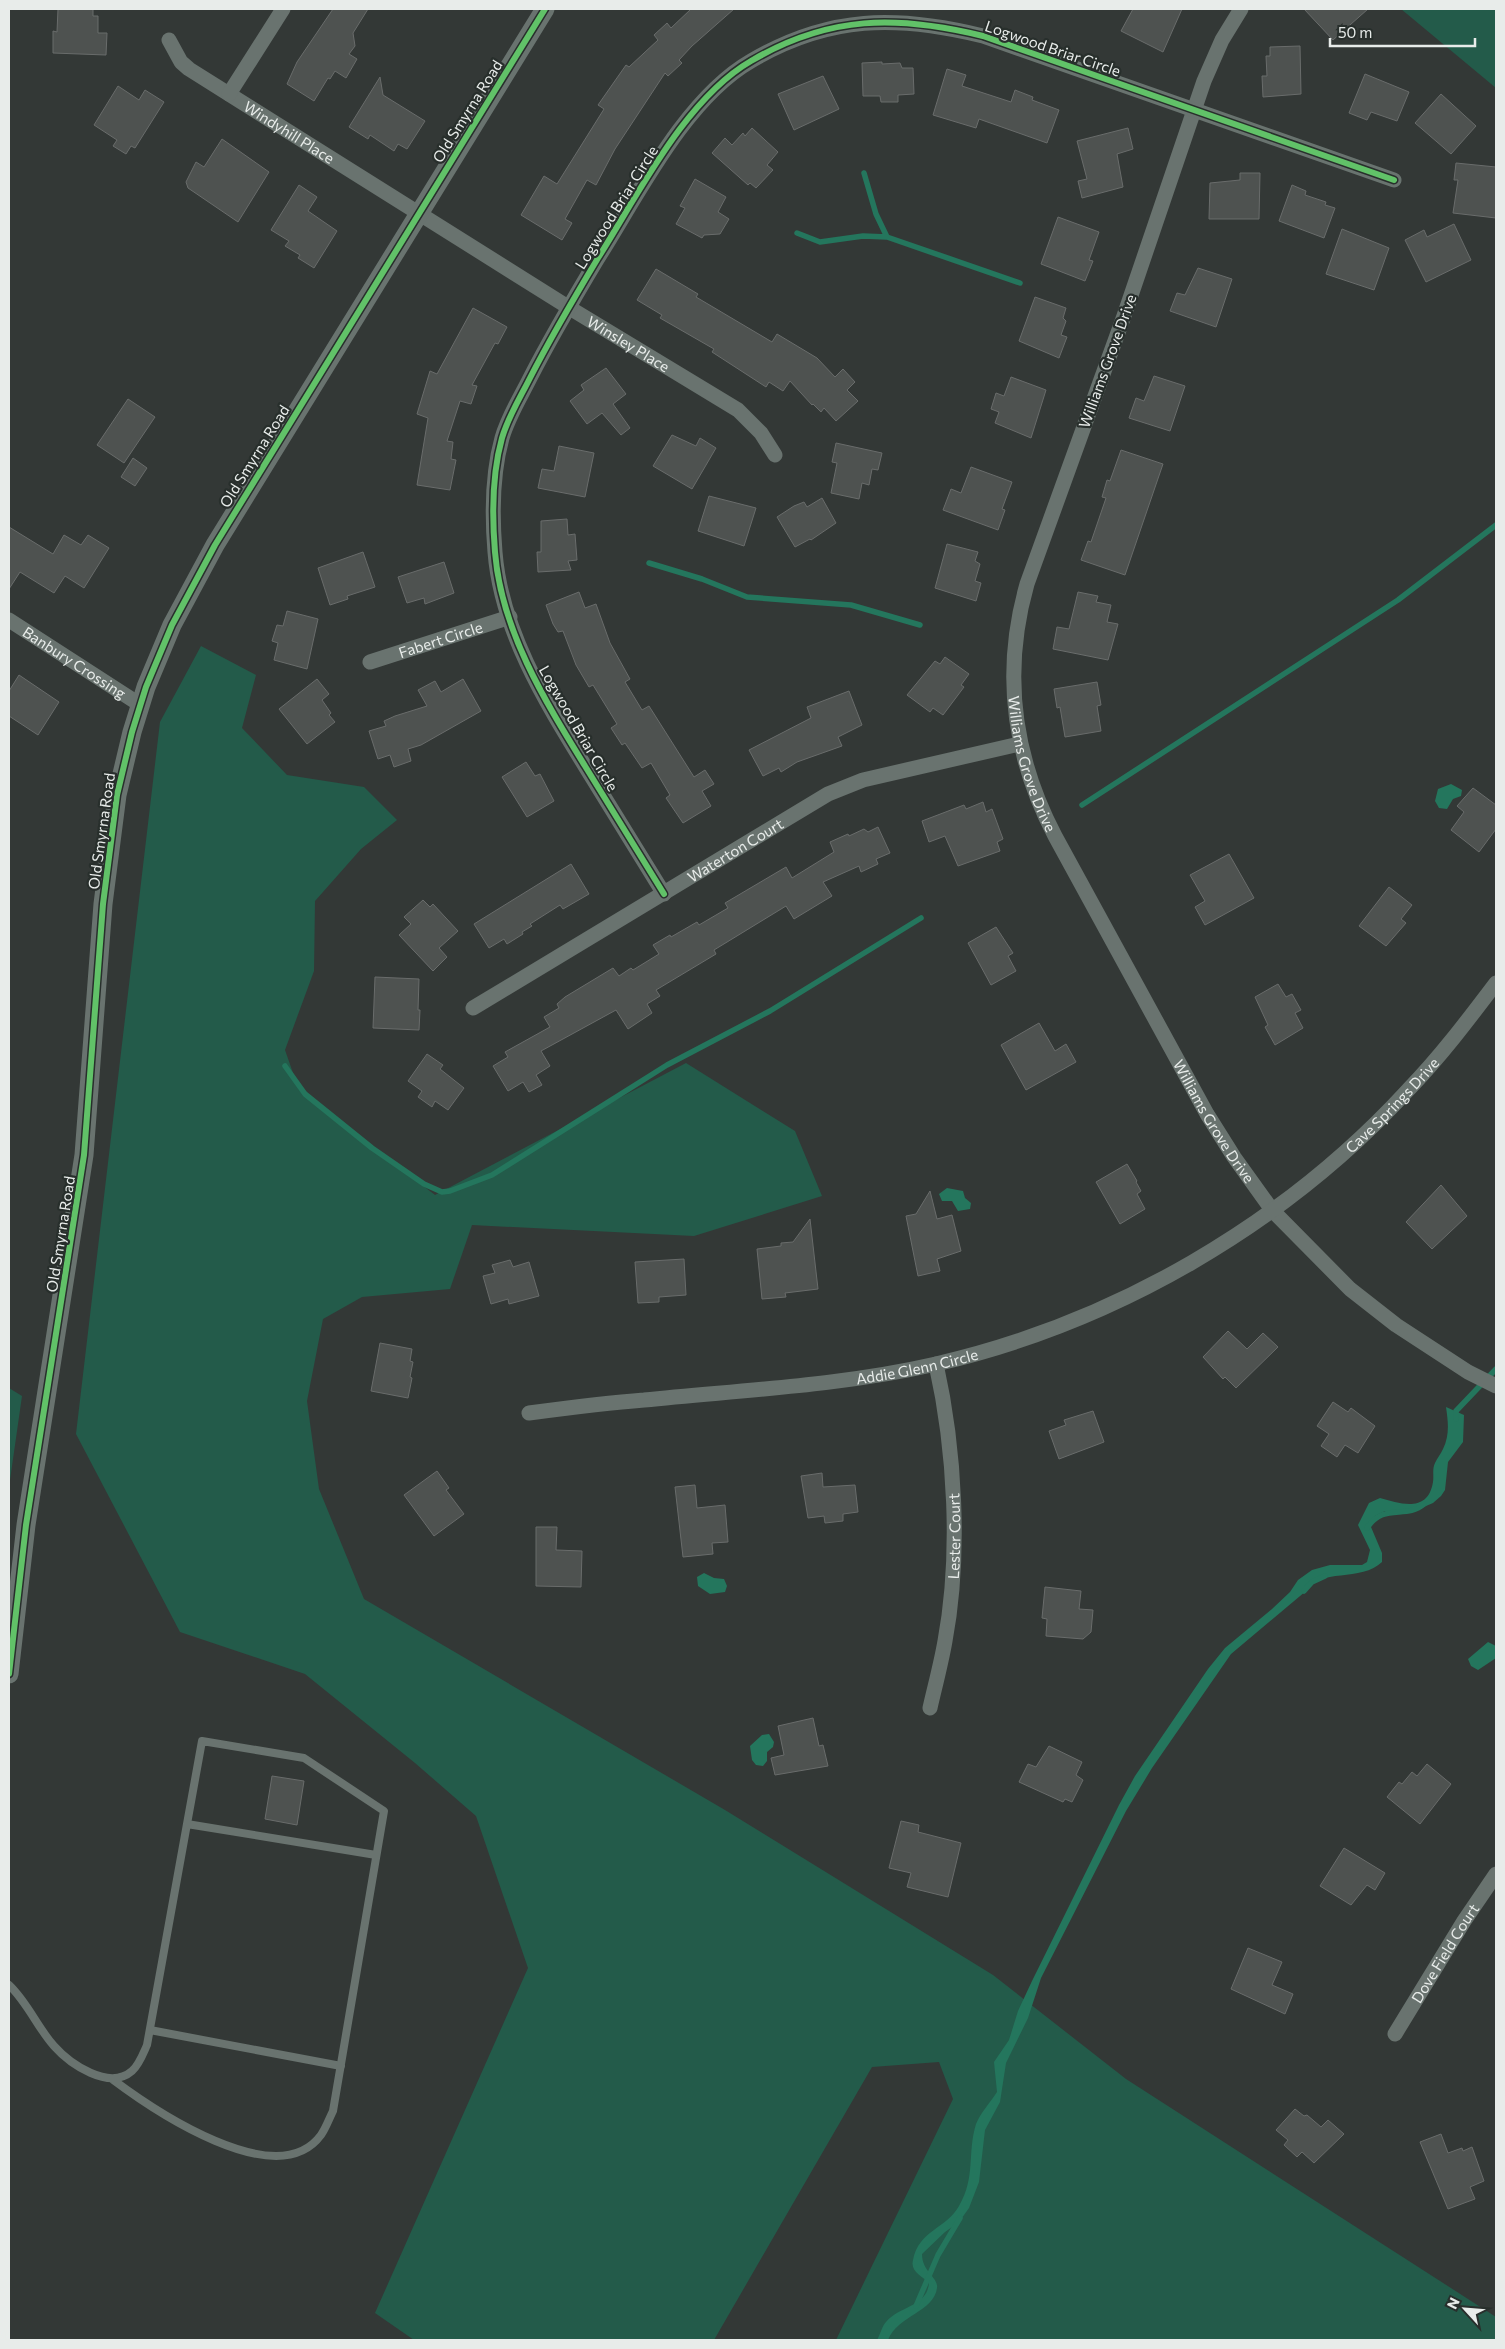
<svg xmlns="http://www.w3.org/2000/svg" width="1505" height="2349" viewBox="0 0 1505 2349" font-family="Commissioner,sans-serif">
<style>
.green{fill:#235b4a}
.water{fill:#24765d}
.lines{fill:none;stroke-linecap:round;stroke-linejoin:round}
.stream{stroke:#24765d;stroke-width:5.5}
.building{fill:#4e5250;stroke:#696c6b}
.service{stroke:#69736f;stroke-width:8}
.minor{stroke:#69736f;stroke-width:15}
.tertiary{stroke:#69736f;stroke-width:19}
.cycleway-casing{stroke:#282f2c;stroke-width:9}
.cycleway{stroke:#61c268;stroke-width:6}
.labels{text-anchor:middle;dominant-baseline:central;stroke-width:4.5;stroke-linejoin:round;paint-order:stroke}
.street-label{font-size:15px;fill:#e8ecea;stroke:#282f2c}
</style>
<rect width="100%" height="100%" fill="#333836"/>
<path class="green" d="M1401,9h95v79z
M201,646l55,29 -14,53 45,47 77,12 33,33 -36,29 -46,52 -1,70 -29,79 14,40 136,105 251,-132 109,68 27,65 -128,40 -222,-11 -22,64 -88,8 -39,22 -16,82 12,88 45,110 361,211 268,165 133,104 370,238v23h-660l117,-241 -14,-37 -67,5 -158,273h-300l-39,-27 153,-345 -52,-152 -61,-53 -110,-89 -125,-42 -104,-198 84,-712z
M9,1388l13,8 -13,91z"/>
<path class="water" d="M1451,784l11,6 -1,6 -8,3 -6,10 -8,-1 -4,-7 3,-12z
M947,1188l16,3 2,7 6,5 -1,6 -12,2 -6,-10h-10l-3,-7z
M1446,1407l18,8 -1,27 -15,20 -3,28 -4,6 -8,7 -21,9 -27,-1 -10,5 -4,11 11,26v9c-20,20 -64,6 -76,29l-75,63 -79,114 -26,43 -85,167 -13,40 -22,45 -6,39 -15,28 -6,52 -10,26 -10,14 -14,10 -23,22c0,18 17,24 15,34 -3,24 -39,27 -49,52h-11c3,-5 5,-14 9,-18 13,-16 41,-15 43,-39 -7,-7 -19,-11 -16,-23 6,-30 33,-31 46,-54 17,-29 8,-53 17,-82 5,-12 14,-21 21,-32l-3,-30 15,-22 9,-29 14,-30 87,-176 16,-29 73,-107 17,-21 47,-39 18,-17 8,-12 14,-10 18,-5h32l5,-3 3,-12 -12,-25 11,-22 11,-5c21,6 48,15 53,-16 1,-7 -1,-13 2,-19 2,-5 6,-9 8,-14 7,-14 5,-28 3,-42z
M704,1573l10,5 10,1 3,7 -2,6 -15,2 -12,-8 -1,-9z
M1488,1642l8,4v12l-18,12 -7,-4 -3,-7z
M769,1734l5,8 -1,5 -6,5v9l-4,5 -7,-1 -4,-5 -2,-14 12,-11z"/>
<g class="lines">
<path class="stream" d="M864,173l12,41 11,23
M797,233l23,9 43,-6 24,1 133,46
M649,563l53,16 45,18 104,8 69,20
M1082,805l316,-205 98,-75
M285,1066l20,28 67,54 52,36 18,8 8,-1 42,-16 175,-110 103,-54 151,-93
M1456,1419v-8l40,-42
M1367,1528c17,-26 39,-8 57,-24
M1304,1591l8,-9 13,-6
M916,2306l22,-51 22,-37"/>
</g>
<path class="building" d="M58,9h35v7h5v17h9l-1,22 -53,-2v-22l4,1z
M333,9h35l-15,24 2,13 -6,8 8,5 -11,19 -11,-7 -5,8 -2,-1 -14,23 -27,-17 10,-22z
M691,9h43l-42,37 -13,14 3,3 -14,13 -3,-3 -50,76 -19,36 -9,-5 -22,39 7,4 -10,17 -41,-25 23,-39 13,8 47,-75 -6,-4 28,-40 3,2 29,-27 -4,-5 13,-12 4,5z
M1133,9h49l-19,43 -42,-21z
M1304,9h64l-35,31z
M1300,46l1,48 -38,3 -1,-21h5l-1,-20h4v-9z
M882,62v2l18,-1 2,5h11l1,26 -16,1v7h-17l-1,-6h-17l-1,-33z
M947,69l19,6 -4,11 49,16 4,-12 18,7 -1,3 27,10 -12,33 -68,-24 -3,9 -43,-13z
M1365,74l44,18 -12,29 -26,-9 -4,8 -18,-7z
M823,76l16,33 -45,21 -16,-36z
M380,77l3,18 42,26 -18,28 -9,-5 -4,7 -24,-16 -2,4 -19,-12z
M118,86l21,14 6,-10 19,12 -29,46 -4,-2 -5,8 -13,-8 4,-6 -23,-15z
M1441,94l35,32 -25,28 -36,-31z
M752,128l26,24 -11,13 6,5 -17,18 -6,-5 -2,2 -36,-32 13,-15 7,7 11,-12 2,3z
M1128,128l5,21 -16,5 6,33 -41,11 -4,-17 9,-2 -10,-38z
M222,139l47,33 -31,50 -50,-34 -2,-6 10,-20 8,5z
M1456,163l40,4v51l-43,-5 5,-33h-4z
M1240,173h20l-1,46h-50l1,-36 30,-3z
M695,179l31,18 -8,15 11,7 -9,15 -16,1 -2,3 -26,-14 9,-16 -5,-2z
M299,185l18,12 -9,14 29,20 -23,37 -16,-10 2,-3 -15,-9 4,-5 -18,-11z
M1292,185l14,6 -1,4 21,7 -1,3 10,3 -11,30 -45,-17z
M1058,217l41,15 -10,28 4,1 -8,20 -44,-17z
M1454,224l17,36 -45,22 -21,-42 19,-10 3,7z
M1342,229l47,19 -15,42 -48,-16z
M1198,268l34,11 -16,48 -46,-16 7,-18 8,2z
M656,269l42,25 -2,3 76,45 5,-8 40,24 18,19 8,-8 12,13 -8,8 11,11 -22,20 -12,-13 -3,4 -8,-8 -1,1 -22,-24 -7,10 -14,-9 -3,5 -54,-35 2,-3 -54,-31 2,-3 -25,-15z
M1035,297l31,11 -3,10 3,3 -5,14 6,2 -8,21 -40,-17z
M473,308l34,19 -9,17 -3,-1 -23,42 5,1 -6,18 -11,-3 -13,40 6,1 -2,17 5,1 -6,30 -33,-5 11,-67 -11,-4 13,-43 7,3z
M606,368l20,26 -13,10 17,24 -9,7 -19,-22 -15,11 -17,-23 14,-11 -3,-5z
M1154,376l31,10 -15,45 -41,-13 7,-20 8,3z
M1011,377l35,13 -15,48 -36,-15 4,-11 -8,-3 5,-16 8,3z
M128,399l27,18 -31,46 -27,-18z
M672,435l24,11 4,-8 16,10 -24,41 -39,-23z
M836,443l46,10 -4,17 -6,-1 -3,16 -7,-2 -3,16 -28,-6 6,-30 -5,-1z
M559,446l35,7 -9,44 -47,-9 4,-19 12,2z
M1121,450l42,14 -38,111 -44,-15 7,-19 3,1 15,-44 -4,-1 5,-17 3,1z
M133,458l14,10 -12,18 -14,-9z
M971,467l41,15 -10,27 3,1 -7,20 -55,-20 8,-21 10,4z
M709,496l47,12 -12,38 -46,-15z
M822,498l14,25 -25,17 -1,-1 -15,8 -18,-30 17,-11 10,-4 3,5z
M567,519l1,16 7,-1 2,26 -9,1 3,9 -33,2 -1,-20h4v-31z
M9,527l44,27 11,-19 17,10 7,-10 21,13 -25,40 -19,-12 -11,17 -34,-21 -11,17z
M947,544l31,8 -3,9 5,3 -5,17 6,2 -5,18 -41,-13z
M363,552l12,35 -28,9 1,3 -18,6 -12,-37z
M444,562l10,31 -29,11 -1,-6 -17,5 -9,-26z
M579,592l6,16 11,-4 14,39 20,36 -5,3 17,28 7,-4 45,71 11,-7 9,14 -12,7 9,15 -28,17 -17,-25 4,-3 -19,-32 -9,5 -17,-25 -3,2 -11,-17 6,-4 -24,-39 -4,2 -13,-22 -13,-34 -5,1 -5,-8 -7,-19z
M1078,592l20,4 -2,6 15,3 -4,17 11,2 -10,36 -55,-11 4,-22 12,2z
M287,611l31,8 -11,50 -33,-9 4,-17 -6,-2 5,-16 6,1z
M945,657l24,17 -8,11 3,2 -21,28 -10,-7 -3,4 -23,-17 28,-34 5,3z
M19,675l40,27 -21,33 -29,-19v-25z
M317,679l12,15 -7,6 9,13 -2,2 6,7 -28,22 -28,-35z
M463,679l18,32 -60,34 -13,4 3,12 -17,6 -4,-12 -12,4 -9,-28 17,-5 -2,-5 11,-5 32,-10 -9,-16 17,-9 6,11z
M1097,682l4,23 -4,1 4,25 -36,6 -5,-30 -3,1 -3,-19z
M849,691l13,34 -24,12 4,9 -45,16 -16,10 -2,-4 -16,8 -14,-26 62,-32 -4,-11z
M526,762l9,14 5,-2 14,27 -27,16 -25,-40z
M1473,788l23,17v24l-17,23 -28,-22 13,-18 -7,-6z
M983,802l3,10 6,-3 11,30 -6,3 3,9 -42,15 -13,-30 -16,6 -7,-21 42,-16 2,4z
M878,827l12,26 -14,6 2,5 -17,8 -2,-6 -36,16 9,14 -38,23 -8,-13 -72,44 2,4 -60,36 4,6 -13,8 5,9 -24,16 -12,-19 -75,41 9,15 -14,9 6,10 -13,7 -6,-10 -15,9 -15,-25 15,-9 -3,-5 45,-25 -6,-10 15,-9 -2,-4 8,-7 48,-29 6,8 12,-8 2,2 26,-16 -6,-9 17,-10 1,2 26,-15 2,3 29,-17 -3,-5 61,-36 6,11 42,-26 -4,-10 18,-8 1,2 15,-7 4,3z
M1229,854l25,44 -49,27 -10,-18 10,-6 -15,-26z
M571,864l18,30 -26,15 -3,-4 -30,19 2,2 -10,6 1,2 -16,10 -3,-5 -15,9 -15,-24z
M1389,887l23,18 -11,14 5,4 -20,23 -27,-20z
M423,900l7,7 3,-3 25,27 -19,17 8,9 -14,14 -34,-36 12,-11 -7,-7z
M996,927l17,26 -5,3 8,15 -25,14 -23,-42z
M375,977l44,2 -1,31h2l-1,20 -46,-2z
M1278,984l8,13 6,-3 9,16 -6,3 8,15 -28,17 -10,-18 3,-2 -13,-28z
M1039,1023l16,28 11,-7 10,18 -50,28 -25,-45z
M427,1054l16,11 -3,4 24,19 -16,22 -13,-9 -3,6 -14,-10 4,-6 -14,-10z
M1127,1164l10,17 -1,1 5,9 -4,3 8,15 -25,15 -24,-42z
M1441,1185l26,31 -35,33 -26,-27z
M930,1191l7,28 15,-4 9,36 -24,8 3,12 -22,5 -12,-60 10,-2z
M810,1219l8,70 -33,4 1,4 -24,2 -5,-50 24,-3v-3l12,-1z
M684,1259l2,36 -27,2v5l-21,1 -3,-41z
M510,1260l3,7 16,-5 10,34 -30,8 -1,-5 -17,5 -8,-28 12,-3 -3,-8z
M1228,1331l19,18 16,-16 15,14 -42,41 -11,-11 -2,2 -20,-22z
M380,1343l32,6 -2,12 3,1 -3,15 2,1 -4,20 -37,-7z
M1333,1402l15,10 3,-4 24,18 -17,27 -13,-8 -8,12 -16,-11 8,-12 -12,-8z
M1093,1411l11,31 -45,17 -10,-28 17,-6 -2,-5z
M437,1471l12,17 -3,2 18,24 -30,22 -30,-41z
M822,1473l1,14 32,-2 3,27 -15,2v7l-18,2 -1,-7 -16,2 -7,-42z
M695,1485l2,23 28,-3 3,37 -16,1 1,11 -30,3 -8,-70z
M536,1527h21l-1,23 26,1 -1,36 -45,-1z
M1045,1587l36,4 -2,18 14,1 -2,22 -8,7 -37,-3 1,-17 -5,-1z
M813,1718l6,28 4,-1 5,21 -53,9 -4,-17 13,-3 -6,-29z
M1049,1746l33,16 -6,13 7,5 -11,22 -7,-3 -2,3 -44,-20 9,-18 8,3z
M1427,1764l24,20 -31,40 -33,-27 12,-15 3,2 10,-12 5,4z
M272,1776l32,5 -7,44 -32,-6z
M901,1821l18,4 -1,7 43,11 -13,54 -41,-10 4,-14 -22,-5z
M1344,1848l41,25 -10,17 -8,-5 -16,20 -31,-19z
M1248,1948l34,14 -10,23 21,9 -8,20 -54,-25z
M1295,2109l9,7 3,-1 14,12 7,-7 16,14 -30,29 -12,-11 -5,5 -13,-12 4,-5 -12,-10z
M1441,2134l7,19 14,-5 1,3 9,-4 12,34 -14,6 5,12 -27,10 -28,-67z"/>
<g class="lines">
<path class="service" d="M187,1824l189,31
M9,1985c19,18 28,42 45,61 16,18 55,45 78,25 7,-6 11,-17 15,-26l55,-304 102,17 80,53 -51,300c-4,8 -7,17 -12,24 -44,60 -169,-26 -209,-56
M150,2030l191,36"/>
<g class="minor">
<path id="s1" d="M1241,9l-19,31 -18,41 -80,235 -97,268c-25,88 -14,172 28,252l152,278 27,43 38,53 78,79 46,36 72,47 28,14"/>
<path id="s2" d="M169,40l12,22 8,7 379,238 170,103 23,23 14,22"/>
<path d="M229,94l54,-85"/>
<path id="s3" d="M9,620l130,84"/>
<path id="s4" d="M370,662l140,-45"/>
<path d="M664,894c-27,-43 -53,-86 -79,-128 -40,-65 -84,-136 -90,-214 -3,-36 -3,-78 7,-114 6,-21 18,-40 28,-60 21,-41 44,-80 68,-120 40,-63 87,-159 153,-197 78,-46 146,-46 232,-25l411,144"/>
<path id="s5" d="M473,1008l355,-214 35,-14 156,-36"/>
<path id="s6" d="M529,1413c38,-5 77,-10 115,-13 97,-10 196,-14 292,-36 178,-41 348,-139 472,-274 32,-33 60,-70 88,-107"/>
<path id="s7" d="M930,1708c5,-22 11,-44 15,-67 16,-86 10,-192 -9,-277"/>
<path id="s8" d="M1395,2034l69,-113 32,-47"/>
</g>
<path class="tertiary" d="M9,1674l17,-149 58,-370 19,-251 14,-109 15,-63 14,-45 26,-62 43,-80 330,-536"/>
<g class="cycleway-casing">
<path id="cycleway" d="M664,894c-27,-43 -53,-86 -79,-128 -40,-65 -84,-136 -90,-214 -3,-36 -3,-78 7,-114 6,-21 18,-40 28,-60 21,-41 44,-80 68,-120 40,-63 87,-159 153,-197 78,-46 146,-46 232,-25l411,144
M9,1674l17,-149 58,-370 19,-251 14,-109 15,-63 14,-45 26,-62 43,-80 330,-536"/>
</g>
<use href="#cycleway" class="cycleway"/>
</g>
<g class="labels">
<g class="street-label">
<text transform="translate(1053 48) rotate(19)">Logwood Briar Circle</text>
<text transform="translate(467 111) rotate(-58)">Old Smyrna Road</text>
<text stroke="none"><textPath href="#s2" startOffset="154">Windyhill Place</textPath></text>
<text transform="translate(616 207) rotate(-58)">Logwood Briar Circle</text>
<text stroke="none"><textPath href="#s2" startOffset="554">Winsley Place</textPath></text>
<text transform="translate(1107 361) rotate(-70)">Williams Grove Drive</text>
<text transform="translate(254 456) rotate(-58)">Old Smyrna Road</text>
<text stroke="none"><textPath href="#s4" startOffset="74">Fabert Circle</textPath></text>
<text stroke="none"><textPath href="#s3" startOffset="78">Banbury Crossing</textPath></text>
<text transform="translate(579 728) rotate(60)">Logwood Briar Circle</text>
<text stroke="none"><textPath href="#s1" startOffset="798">Williams Grove Drive</textPath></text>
<text transform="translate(101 831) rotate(-82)">Old Smyrna Road</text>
<text stroke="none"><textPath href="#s5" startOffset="306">Waterton Court</textPath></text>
<text stroke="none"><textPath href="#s6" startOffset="942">Cave Springs Drive</textPath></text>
<text stroke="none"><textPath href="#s1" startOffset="1201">Williams Grove Drive</textPath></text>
<text transform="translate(60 1234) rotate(-81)">Old Smyrna Road</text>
<text stroke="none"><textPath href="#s6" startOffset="391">Addie Glenn Circle</textPath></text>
<text stroke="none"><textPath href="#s7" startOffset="174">Lester Court</textPath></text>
<text stroke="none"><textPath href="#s8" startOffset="95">Dove Field Court</textPath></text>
</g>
</g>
<rect width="1505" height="2349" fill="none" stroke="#e8ecea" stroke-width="20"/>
<g transform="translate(1465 2309) rotate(296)" stroke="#282f2c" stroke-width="4" paint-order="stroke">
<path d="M0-4L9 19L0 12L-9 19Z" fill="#e8ecea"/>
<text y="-8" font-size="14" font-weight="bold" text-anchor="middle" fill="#e8ecea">N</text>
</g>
<path d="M1330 38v8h145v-8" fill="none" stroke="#e8ecea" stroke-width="2.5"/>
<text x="1338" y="38" font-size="15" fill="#e8ecea" stroke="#282f2c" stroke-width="4" paint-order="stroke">50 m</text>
</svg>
